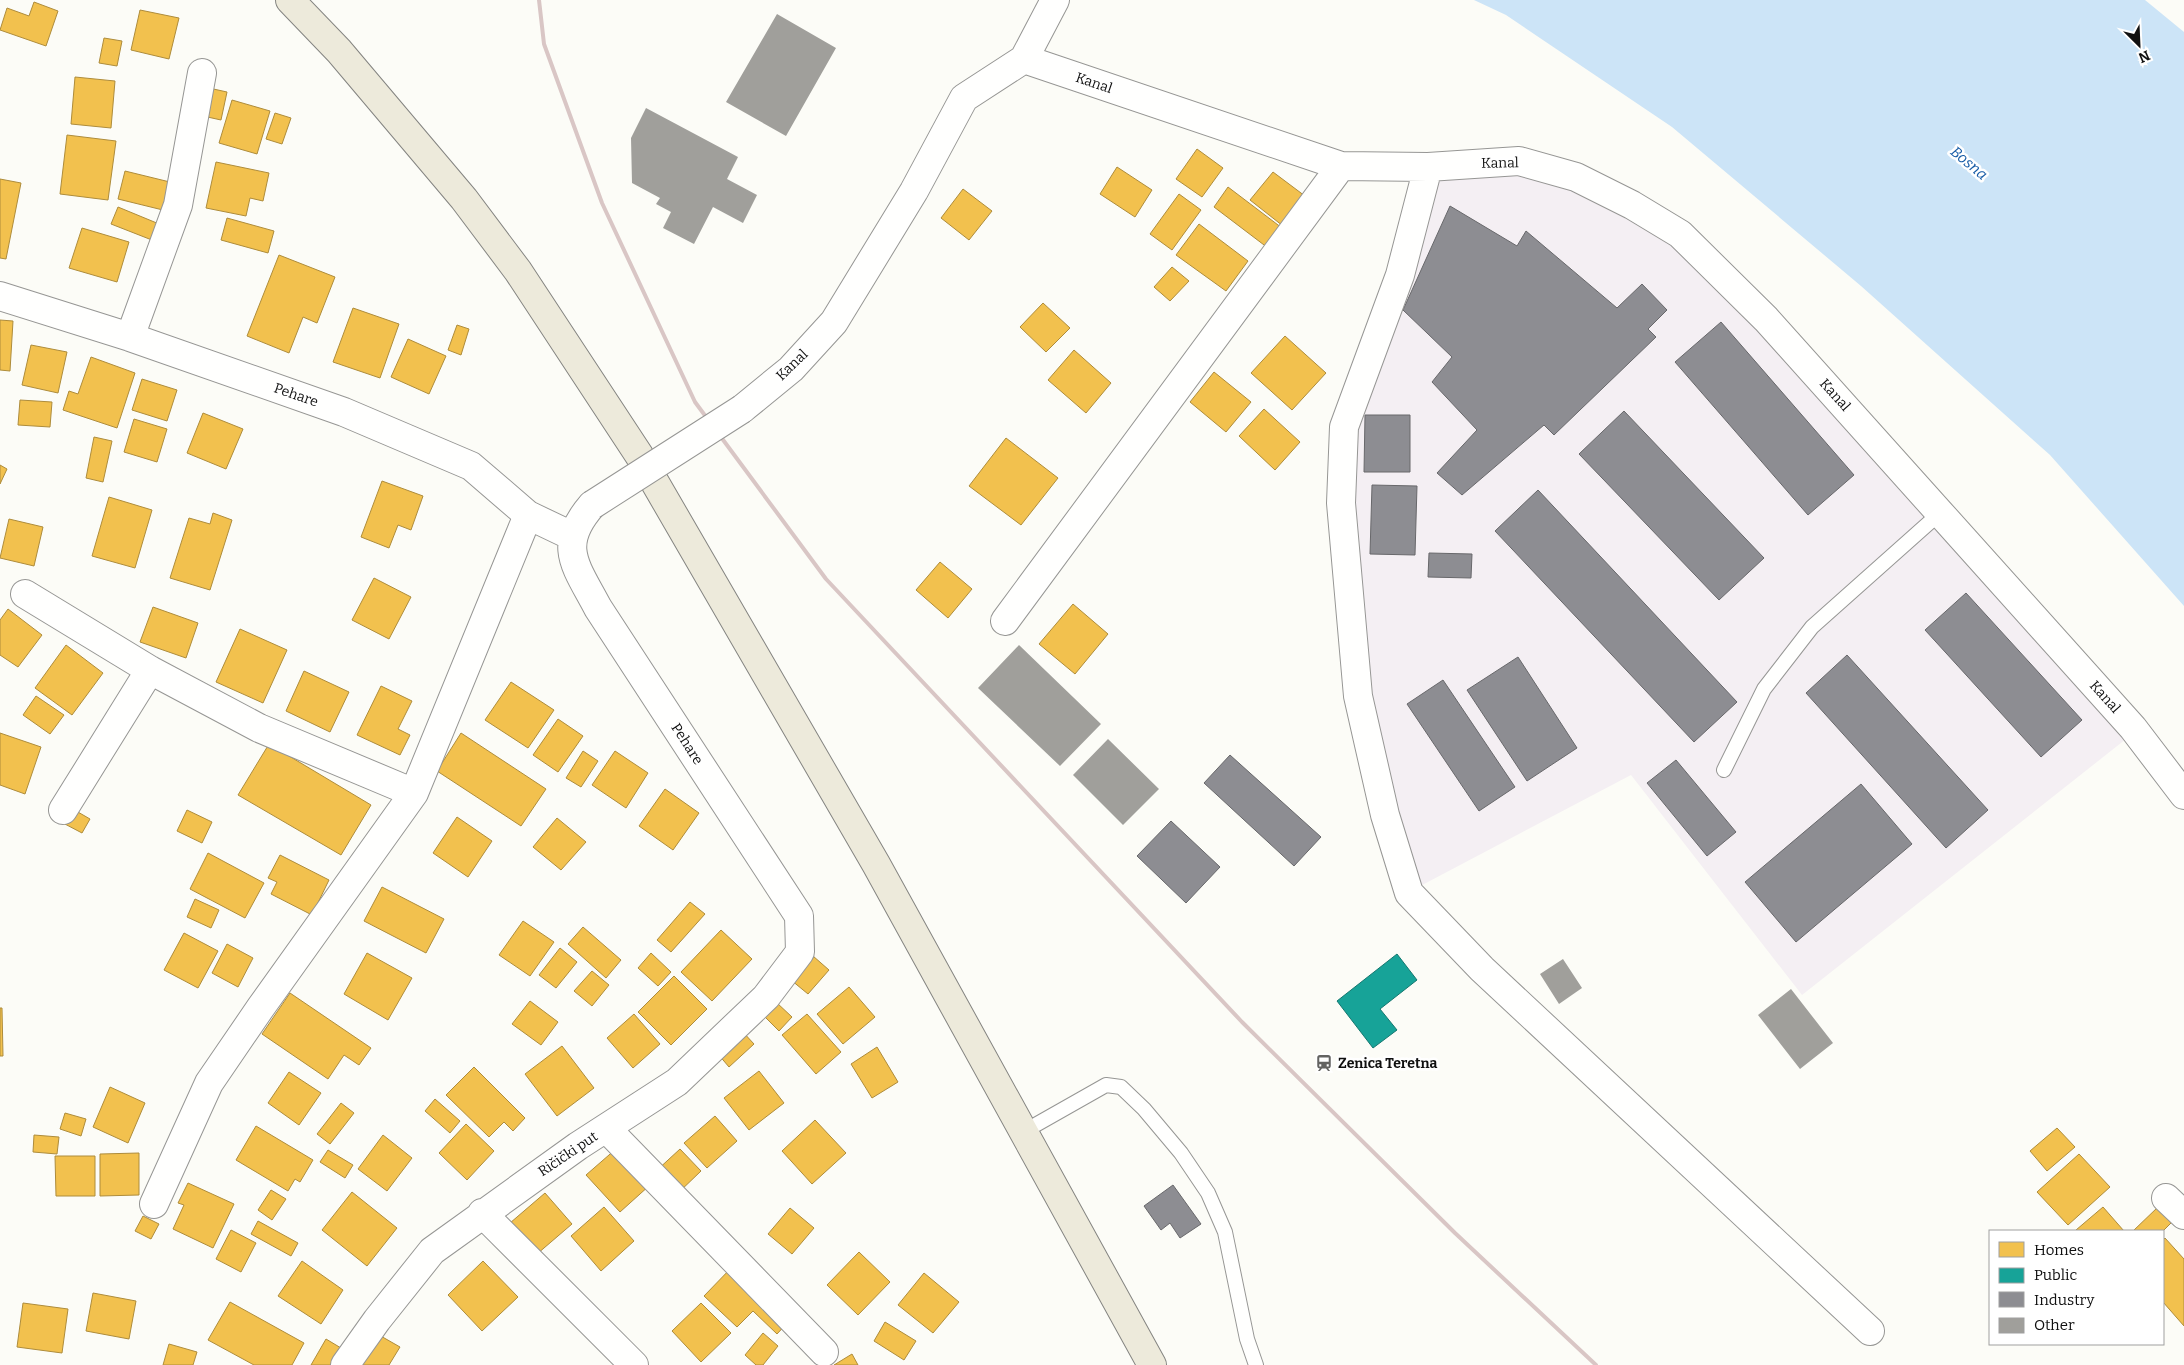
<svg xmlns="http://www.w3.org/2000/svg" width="2184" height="1365" viewBox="0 0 2184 1365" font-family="Bitter,serif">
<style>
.industrial{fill:#f4eff3}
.water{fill:#cce4f7}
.homes{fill:#f2c14e;stroke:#ae8c3b}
.public{fill:#17a398;stroke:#15776f}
.industry{fill:#8d8d92;stroke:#68686b}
.building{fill:#a09f9b}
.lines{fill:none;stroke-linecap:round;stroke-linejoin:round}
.service-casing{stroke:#969694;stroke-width:16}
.minor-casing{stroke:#969694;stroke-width:30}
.primary-casing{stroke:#848481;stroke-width:30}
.service{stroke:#fffffe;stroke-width:14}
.minor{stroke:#fffffe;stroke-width:28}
.primary{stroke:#edeadb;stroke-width:28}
.rail{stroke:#d9c6c5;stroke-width:4}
.minor-bridge-casing{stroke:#969694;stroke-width:30;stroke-linecap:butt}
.minor-bridge{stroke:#fffffe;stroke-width:28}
.labels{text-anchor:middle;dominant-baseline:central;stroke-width:5;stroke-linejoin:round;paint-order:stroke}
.street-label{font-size:14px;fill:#101010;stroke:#fff}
.poi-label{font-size:14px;font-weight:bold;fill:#101010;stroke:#fff;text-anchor:start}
.water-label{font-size:15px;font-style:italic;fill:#165ba6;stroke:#fff}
</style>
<rect width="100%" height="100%" fill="#fcfcf7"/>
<path class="industrial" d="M1517,166l57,16 103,57 449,500 -324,256 -171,-220 -224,118 -24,-79 -44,-312 86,-333z"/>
<path class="water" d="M1474,0h671l39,32v574l-134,-151 -189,-169 -189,-159 -166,-112z"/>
<path class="homes" d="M34,2l24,9 -12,35 -46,-16 7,-22 22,8z
M140,10l39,8 -10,41 -38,-9z
M104,38l18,3 -5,25 -18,-3z
M75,77l40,4 -4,47 -40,-4z
M209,88l18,4 -6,28 -18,-4z
M232,100l38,11 -13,43 -38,-11z
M275,113l16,5 -9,26 -16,-5z
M67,135l49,6 -8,59 -48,-6z
M1197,149l26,19 -21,29 -26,-18z
M216,162l53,11 -6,28 -13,-3 -4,18 -40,-8z
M1117,167l35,23 -17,27 -35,-23z
M125,171l49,12 -7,28 -49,-12z
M1273,172l32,24 -22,30 -33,-26z
M0,179l21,4 -15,76 -6,-1z
M1228,187l54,41 -14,20 -54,-41z
M963,189l29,22 -23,29 -28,-22z
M1179,194l22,16 -29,40 -22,-16z
M118,207l46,19 -7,16 -46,-18z
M227,218l47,13 -6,22 -47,-13z
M1199,224l49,37 -22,30 -50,-36z
M82,228l47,14 -12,40 -48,-14z
M279,255l56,22 -18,46 -14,-6 -14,36 -42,-17z
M1172,267l17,14 -19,20 -16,-14z
M1043,303l27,25 -24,24 -26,-25z
M353,308l46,16 -19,54 -47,-16z
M0,320l13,1 -3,50 -10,-1z
M457,325l12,4 -8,26 -13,-5z
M1285,336l41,37 -34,37 -41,-37z
M408,339l38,17 -17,38 -38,-17z
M31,345l36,7 -9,41 -36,-8z
M1074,350l37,33 -25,30 -38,-33z
M91,357l44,16 -18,55 -54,-18 6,-19 9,3z
M1214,372l37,30 -25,30 -36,-30z
M142,379l35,11 -10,31 -35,-11z
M20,400l32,2 -2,25 -32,-2z
M1264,409l36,33 -25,28 -36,-34z
M203,413l40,16 -17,40 -39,-16z
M134,419l33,10 -10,33 -33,-10z
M94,437l18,4 -9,41 -17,-4z
M1006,438l52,40 -37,47 -52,-39z
M0,465l7,4 -7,15z
M382,481l41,15 -12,34 -13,-5 -9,23 -28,-11z
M109,497l43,13 -17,58 -43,-12z
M213,513l19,7 -22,70 -40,-12 19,-60 21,6z
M9,519l34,8 -9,39 -34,-8z
M940,562l32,27 -24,29 -32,-28z
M374,578l37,19 -22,42 -37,-19z
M1073,604l35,30 -33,40 -36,-30z
M153,607l45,16 -12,35 -46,-16z
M8,609l34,26 -24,32 -18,-12v-35z
M240,629l47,21 -24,53 -47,-21z
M66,645l37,28 -31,42 -37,-27z
M304,671l45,21 -19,40 -44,-21z
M511,682l43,28 -26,38 -43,-28z
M381,686l31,15 -14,28 12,6 -10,20 -43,-20z
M36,696l28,19 -14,19 -27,-19z
M558,719l25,17 -25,36 -25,-17z
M0,733l41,14 -16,47 -25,-9z
M461,733l85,56 -25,37 -84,-55z
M269,744l102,61 -30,50 -103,-60z
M583,751l15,10 -17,26 -15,-9z
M615,751l33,22 -22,35 -34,-23z
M665,789l34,24 -26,37 -34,-24z
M71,808l19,11 -8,14 -19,-10z
M187,810l25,12 -10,21 -25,-12z
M457,817l35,24 -24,36 -35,-24z
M557,818l29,24 -25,28 -28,-23z
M208,853l56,30 -19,35 -55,-29z
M280,855l49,25 -17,35 -41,-21 6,-12 -9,-4z
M382,887l62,32 -18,34 -62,-32z
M195,899l24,11 -8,18 -24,-11z
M690,902l15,12 -34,38 -14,-12z
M523,921l31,21 -24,34 -31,-21z
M583,927l38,33 -15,18 -38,-34z
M721,930l31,29 -40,42 -31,-29z
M184,933l34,18 -20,37 -34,-18z
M227,944l26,14 -15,29 -26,-14z
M560,948l17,14 -21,26 -17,-13z
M367,953l45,25 -24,42 -44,-26z
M651,953l20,19 -13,14 -20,-18z
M813,956l16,14 -21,24 -17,-14z
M592,971l17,14 -17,21 -18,-15z
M674,976l33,33 -36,36 -33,-33z
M849,987l26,30 -32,27 -26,-30z
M290,993l81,55 -12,17 -15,-10 -16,24 -66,-45z
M530,1001l28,21 -17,23 -29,-21z
M776,1002l16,15 -13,14 -16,-16z
M0,1008h2l1,48h-3z
M634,1014l26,30 -27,24 -26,-30z
M807,1014l34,38 -25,22 -34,-39z
M742,1031l12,13 -25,23 -11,-13z
M562,1046l32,42 -37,28 -32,-42z
M877,1047l21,35 -26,16 -21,-34z
M474,1067l51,51 -12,13 -9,-9 -15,15 -43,-42z
M759,1071l25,32 -35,27 -25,-32z
M289,1072l32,21 -22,32 -31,-22z
M110,1087l35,16 -17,40 -35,-16z
M435,1099l25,22 -10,12 -25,-22z
M341,1103l13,10 -24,31 -13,-10z
M65,1113l21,6 -5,17 -21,-7z
M715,1116l22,25 -30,27 -23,-25z
M815,1120l31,33 -34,31 -30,-33z
M466,1124l28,27 -27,29 -28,-27z
M256,1126l57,34 -13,22 -5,-3 -7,12 -52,-31z
M2057,1128l18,19 -28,24 -17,-20z
M34,1135l25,2 -2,17 -24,-2z
M383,1135l29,23 -25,33 -29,-22z
M617,1148l33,37 -30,27 -34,-37z
M680,1149l21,22 -25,24 -21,-23z
M328,1150l25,15 -8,13 -25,-16z
M139,1153v42l-39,1v-42z
M2079,1154l31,33 -42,38 -31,-33z
M55,1156h40v40h-39z
M188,1183l46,21 -21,44 -40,-19 11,-24 -6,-2z
M271,1190l15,9 -14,21 -14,-10z
M352,1192l45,36 -30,38 -45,-36z
M545,1193l27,31 -35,30 -27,-31z
M604,1207l30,34 -33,30 -30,-35z
M2103,1207l21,24h-47l-1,-1z
M2158,1207l14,15 -9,9h-30z
M790,1208l24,20 -22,26 -24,-20z
M143,1216l16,8 -8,15 -16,-8z
M258,1221l40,22 -7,13 -40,-22z
M231,1230l25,13 -15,29 -25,-13z
M2165,1238l19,21v67l-21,-24v-62z
M859,1252l31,30 -32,33 -31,-30z
M302,1261l41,29 -22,34 -43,-28z
M483,1261l35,36 -36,34 -34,-36z
M734,1265l56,55 -13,14 -24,-23 -16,16 -33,-31z
M924,1273l35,29 -26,31 -35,-28z
M93,1293l43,8 -7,38 -43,-8z
M230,1302l74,41 -12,22h-38l-46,-25z
M23,1303l45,6 -6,44 -45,-6z
M701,1303l30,30 -30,29 -29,-31z
M885,1322l31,19 -12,19 -30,-19z
M763,1333l15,13 -15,19h-7l-11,-10z
M379,1335l21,12 -11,18h-28z
M326,1339l20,12 -12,14h-23z
M169,1344l28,8 -4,13h-30z
M852,1354l6,11h-24z"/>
<path class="public" d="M1397,954l20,26 -37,29 17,21 -24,18 -36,-47z"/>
<path class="industry" d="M1450,206l67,40 9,-15 91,77 25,-24 25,26 -19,19 8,8 -102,98 -10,-10 -82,70 -25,-22 40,-43 -45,-48 20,-25 -49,-47z
M1721,322l133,153 -46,40 -133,-153z
M1624,411l140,147 -45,42 -140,-146z
M1365,415h45v57h-46z
M1372,485l45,1 -2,69 -45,-1z
M1538,490l199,212 -43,40 -199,-211z
M1429,553l43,1 -1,24 -43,-1z
M1966,593l116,127 -41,37 -116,-127z
M1847,655l141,155 -42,38 -140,-155z
M1518,657l59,91 -50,33 -60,-91z
M1443,680l72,107 -36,24 -72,-107z
M1230,755l91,82 -27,29 -90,-83z
M1676,760l60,72 -29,24 -60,-73z
M1861,784l51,60 -116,98 -51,-60z
M1171,821l49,46 -34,36 -49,-47z
M1173,1185l28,39 -21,14 -10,-15 -9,7 -17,-24z"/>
<path class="building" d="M777,14l59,34 -50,88 -60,-34z
M646,108l92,49 -11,22 30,16 -14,28 -30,-16 -19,37 -31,-16 8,-16 -15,-8 4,-6 -28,-15 -1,-45z
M1019,645l82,79 -41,42 -82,-78z
M1108,739l51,50 -36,36 -50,-50z
M1563,959l19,29 -23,16 -19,-30z
M1791,989l42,54 -33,26 -42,-54z"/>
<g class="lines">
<g class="service-casing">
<path id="service" d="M1724,770l40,-81 48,-62 128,-114
M1023,1132l83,-47 15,2 23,22 37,44 27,40 17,39 22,107 9,26"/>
</g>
<g class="minor-casing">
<path id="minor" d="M1024,59l31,-59
M1428,167l-28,108 -56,152 -3,76 17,193 27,119 24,78 73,76 388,362
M0,296l130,41 214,75 127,54 57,49 44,21
M130,337l48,-132 24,-132
M742,409l49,-40 43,-47 80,-131 50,-93 60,-39 317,107 87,1 91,-6 57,16 56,28 48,29 86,85 174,194 193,215 51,67
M25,594l125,76 109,58 155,65
M1005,621l336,-455
M63,810l87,-140
M606,1128l218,224
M2166,1198l18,17
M154,1204l55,-121 52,-76 153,-214 114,-278
M482,1213l152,152
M345,1365l32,-45 55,-69 146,-105 99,-64 89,-85 34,-45 -1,-36 -201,-308c-22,-42 -42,-62 -6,-103"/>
</g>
<g class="primary-casing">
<path id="primary" d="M290,0l49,51 125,148 54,72 121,184 237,409 276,501"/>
</g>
<use href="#service" class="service"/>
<use href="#minor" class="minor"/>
<use href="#primary" class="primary"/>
<path class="rail" d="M539,0l5,44 58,159 93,199 131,177 416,443 213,211 141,132"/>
<g class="minor-bridge-casing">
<path id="minor-bridge" d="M592,505l150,-96"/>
</g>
<use href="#minor-bridge" class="minor-bridge"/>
</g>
<defs>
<g id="station-bare" transform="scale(1.35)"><path d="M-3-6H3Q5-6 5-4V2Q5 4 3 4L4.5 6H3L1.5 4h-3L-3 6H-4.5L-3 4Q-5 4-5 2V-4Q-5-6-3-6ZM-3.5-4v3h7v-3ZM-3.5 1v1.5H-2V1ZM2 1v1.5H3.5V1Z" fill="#636361" stroke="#fff" stroke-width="2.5" paint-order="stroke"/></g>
</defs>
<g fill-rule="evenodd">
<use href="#station-bare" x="1324" y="1063"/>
</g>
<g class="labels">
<g class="street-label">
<text transform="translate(1094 83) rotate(19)">Kanal</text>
<text transform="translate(1500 163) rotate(-1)">Kanal</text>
<text transform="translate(792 365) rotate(-44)">Kanal</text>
<text transform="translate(296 395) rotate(19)">Pehare</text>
<text transform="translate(1835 395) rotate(48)">Kanal</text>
<text transform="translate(2105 697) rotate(48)">Kanal</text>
<text transform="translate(687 744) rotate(57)">Pehare</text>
<text transform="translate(568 1154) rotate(-34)">Ričički put</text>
</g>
<g class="poi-label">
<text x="1338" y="1063">Zenica Teretna</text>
</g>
<g class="water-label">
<text transform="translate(1969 163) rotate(40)">Bosna</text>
</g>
</g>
<rect x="1989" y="1230" width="175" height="115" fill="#ffffff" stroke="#9f9f9f"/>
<rect x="1999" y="1242" width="25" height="15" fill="#f2c14e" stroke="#9f9f9f"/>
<text x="2034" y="1255" font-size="15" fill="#101010">Homes</text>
<rect x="1999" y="1268" width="25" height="15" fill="#17a398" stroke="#9f9f9f"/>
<text x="2034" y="1280" font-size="15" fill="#101010">Public</text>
<rect x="1999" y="1292" width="25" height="15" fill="#8d8d92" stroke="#9f9f9f"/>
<text x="2034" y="1305" font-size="15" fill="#101010">Industry</text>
<rect x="1999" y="1318" width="25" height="15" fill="#a09f9b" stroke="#9f9f9f"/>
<text x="2034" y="1330" font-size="15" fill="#101010">Other</text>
<g transform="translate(2139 45) rotate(156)" stroke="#ffffff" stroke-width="4" paint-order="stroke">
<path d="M0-4L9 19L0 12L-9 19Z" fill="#101010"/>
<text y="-8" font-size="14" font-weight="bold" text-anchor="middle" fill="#101010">N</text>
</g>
</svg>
